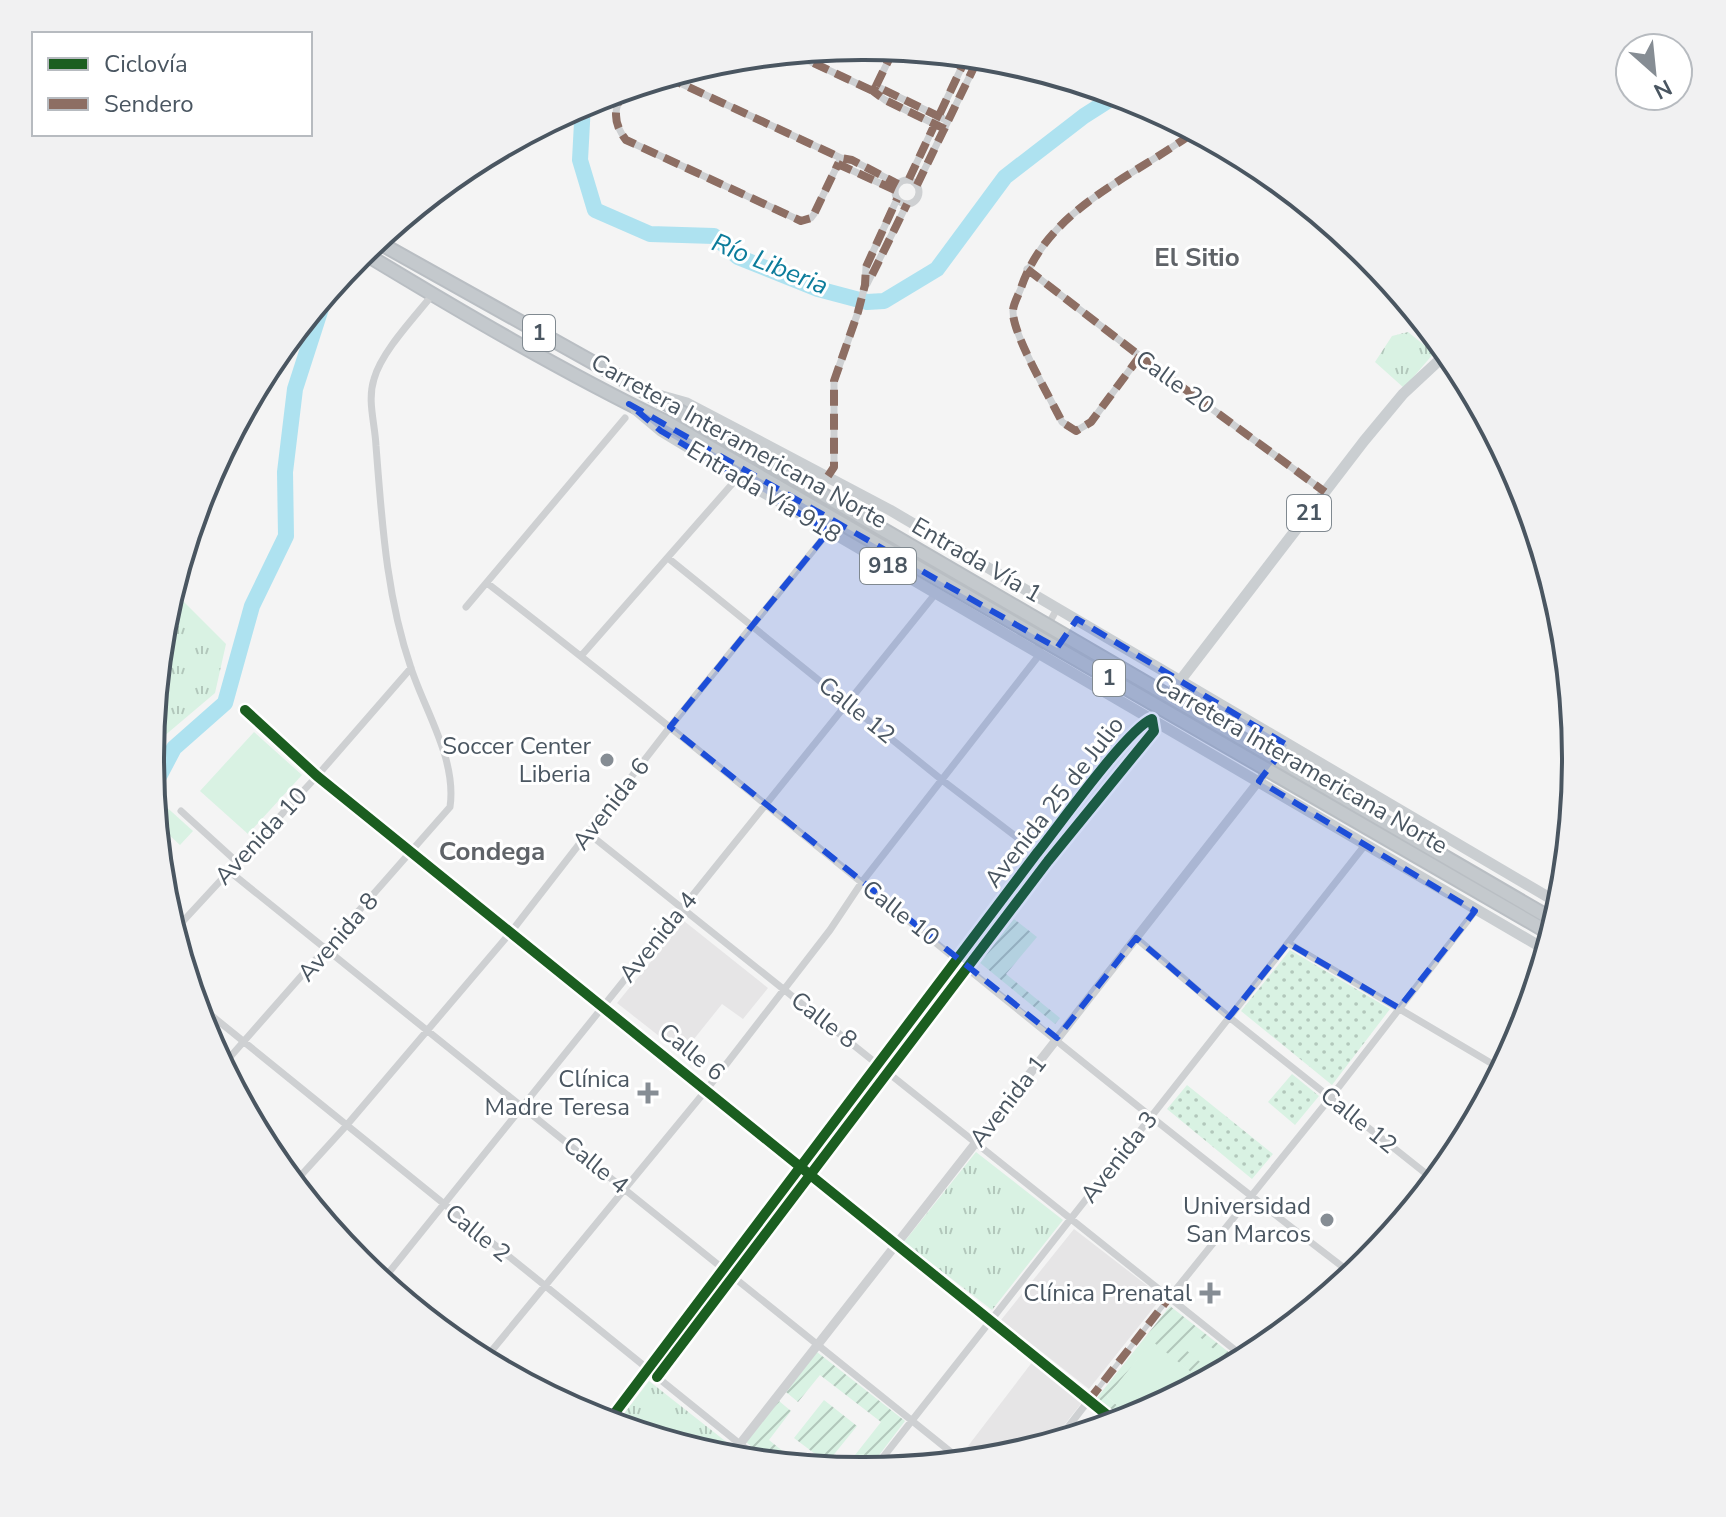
<svg xmlns="http://www.w3.org/2000/svg" width="1726" height="1517" viewBox="0 0 1726 1517" font-family="'Nunito Sans',sans-serif">
<style>
.education{fill:#e6e5e6}
.grass{fill:url(#grass-dots)}
.park{fill:url(#park-tufts)}
.garden{fill:url(#garden-furrows)}
.pitch{fill:#d9f2e3}
.lines{fill:none;stroke-linecap:round;stroke-linejoin:round}
.river{stroke:#aee2f0;stroke-width:16}
.trunk-casing{stroke:#b9bec3;stroke-width:16}
.pedestrian{stroke:#ced0d2;stroke-width:5}
.minor{stroke:#ced0d2;stroke-width:7}
.tertiary{stroke:#ced0d2;stroke-width:9}
.primary{stroke:#caced1;stroke-width:11}
.trunk{stroke:#c4c9cd;stroke-width:12}
.trunk-bridge-casing{stroke:#b9bec3;stroke-width:16;stroke-linecap:butt}
.trunk-bridge{stroke:#c4c9cd;stroke-width:12}
.quiet{stroke:#8d6e63;stroke-width:8;stroke-dasharray:16 8;stroke-linecap:butt}
.cycleway-casing{stroke:#fff;stroke-width:15}
.cycleway{stroke:#1b5e20;stroke-width:10}
.marked{fill:#1d4ed8;fill-opacity:0.2;stroke:#1d4ed8;stroke-width:6;stroke-dasharray:16 10;stroke-linejoin:round}
.poi-dot{fill:#868d94;stroke:#fff;stroke-width:3}
.labels{text-anchor:middle;dominant-baseline:central;stroke-width:6;stroke-linejoin:round;paint-order:stroke}
.shield{fill:#fff;stroke:#808990;stroke-width:2}
.shield-label{font-size:22px;font-weight:bold;fill:#4a5661}
.street-label{font-size:24px;fill:#4a5661;stroke:#fff}
.poi-label{font-size:24px;fill:#4a5661;stroke:#fff;text-anchor:end}
.neighbourhood-label{font-size:26px;font-weight:bold;fill:#5f6368;stroke:#fff}
.water-label{font-size:26px;font-style:italic;fill:#0c7c9b;stroke:#fff}
.rim{fill:none;stroke:#4a5661;stroke-width:4}
</style>
<defs>
<pattern id="grass-dots" width="8" height="8" patternUnits="userSpaceOnUse" patternTransform="scale(2)"><rect width="8" height="8" fill="#d9f2e3"/><path d="M2 2h.1M6 6h.1" fill="none" stroke="#b2c7bb" stroke-width="1.8" stroke-linecap="round"/></pattern>
<pattern id="park-tufts" width="24" height="20" patternUnits="userSpaceOnUse" patternTransform="scale(2)"><rect width="24" height="20" fill="#d9f2e3"/><path d="M3 7l-1-3M5 7V3M7 7l1-3M15 17l-1-3M17 17v-4M19 17l1-3" fill="none" stroke="#b2c7bb"/></pattern>
<pattern id="garden-furrows" width="10" height="10" patternUnits="userSpaceOnUse" patternTransform="scale(2)"><rect width="10" height="10" fill="#d9f2e3"/><path d="M-1 1l2-2M0 10L10 0M9 11l2-2" fill="none" stroke="#b2c7bb"/></pattern>
</defs>
<rect width="100%" height="100%" fill="#f4f4f4"/>
<path class="education" d="M684,921l84,67 -25,31 -21,-15 -40,50 -65,-51z
M1074,1229l88,68 -73,92 -88,-69z
M1033,1361l51,39 -34,43 -48,14 -25,3 -12,-10z"/>
<path class="grass" d="M1290,950l100,59 -58,76 -91,-74z
M1292,1074l27,22 -24,29 -27,-23z
M1187,1085l86,69 -21,25 -85,-70z"/>
<path class="park" d="M1408,332l26,21 -30,35 -29,-26 17,-26z
M173,591l53,53 -11,49 -52,44 -12,20 13,-138z
M976,1152l87,68 -71,90 -88,-68z
M649,1381l80,63 -10,12 -103,-32z"/>
<path class="garden" d="M1014,919l23,18 -31,37 54,44 -5,6 -76,-62z
M1170,1306l70,55 -38,20 -50,-39 -45,55 26,21 -9,2 -28,-21z
M817,1352l88,69 -38,50 -23,-2 37,-47 -61,-47 -22,27 -12,-10z
M824,1400l33,26 -30,37 -33,-25z
M779,1401l12,10 -22,29 31,25 -30,-3 -24,-20z"/>
<path class="pitch" d="M254,732l48,43 -54,59 -48,-43z
M162,803l31,28 -13,14 -23,-21 -1,-13z
M1192,1330l26,23 -12,14 -27,-23z
M1152,1341l50,40 -69,37 -26,-21z"/>
<g class="lines">
<path class="river" d="M583,104l-3,56 15,50 55,24 64,2 24,21 80,32 49,13 17,-1 53,-32 68,-92 79,-61 33,-21
M153,788l21,-40 51,-45 27,-97 34,-70 -1,-64 10,-83 30,-93"/>
<g class="trunk-casing">
<path id="trunk" d="M376,241l300,168
M362,252c99,60 201,120 306,171"/>
</g>
<path class="pedestrian" d="M1089,1400l80,-102"/>
<path class="minor" d="M792,53l81,38
M667,77l174,81
M876,86l18,-37
M624,90c-11,19 -11,33 2,50l175,81 10,-3 3,-4 24,-50
M945,129l-60,-29 -12,-9 3,-5 72,35
M909,179l58,-123
M895 192a12 12 0 1 1 24 0a12 12 0 1 1-24 0Z
M917,185l62,-128
M895,190l-57,-26 3,-6 11,2 46,24
M1027,269l113,87 185,136
M867,284l40,-80
M1140,356l-49,66 -15,9 -14,-9c-11,-23 -50,-88 -49,-111 0,-7 6,-17 8,-23 27,-80 111,-110 173,-156
M828,476l6,-9v-86l24,-69 7,-27 1,-18 31,-68
M668,558l274,222 106,81
M487,583c292,226 572,467 865,691
M466,607l159,-189
M1040,654l-2,-11 20,-36
M581,656l152,-173
M245,710l72,66 800,647
M181,811l56,51
M588,833l657,525
M229,871l733,590
M174,931l143,-155 94,-108
M1136,938l93,79 205,163
M1288,943l213,126
M196,1003l452,366
M223,1065l227,-258c7,-47 -25,-96 -39,-139 -25,-73 -29,-147 -35,-222 -1,-23 -9,-45 -2,-67 8,-28 40,-61 59,-85
M294,1183l52,-57 165,-194 159,-205 159,-196
M1360,1268l105,-133
M382,1281l554,-688
M1169,1298l162,-201 144,-186
M484,1360l223,-271 123,-159 32,-48 178,-228
M657,1377l104,84
M1058,1440l31,-40
M873,1470l492,-625"/>
<path class="tertiary" d="M608,1422l40,-53c134,-177 265,-357 402,-532 19,-25 79,-110 102,-118l2,12 -106,130 -391,516 -9,-8
M729,1458l558,-713"/>
<path class="primary" d="M655,394l32,9 203,107 670,394
M636,410l25,21 76,46 809,473
M1163,703l201,-262 39,-47 44,-41"/>
<use href="#trunk" class="trunk"/>
<g class="trunk-bridge-casing">
<path id="trunk-bridge" d="M676,409l879,512
M668,423l883,511"/>
</g>
<use href="#trunk-bridge" class="trunk-bridge"/>
<path class="quiet" d="M792,53l81,38
M667,77l174,81
M876,86l18,-37
M624,90c-11,19 -11,33 2,50l175,81 10,-3 3,-4 24,-50
M945,129l-60,-29 -12,-9 3,-5 72,35
M909,179l58,-123
M917,185l62,-128
M895,190l-57,-26 3,-6 11,2 46,24
M1027,269l113,87 185,136
M872,275l35,-71
M1140,356l-49,66 -15,9 -14,-9c-11,-23 -50,-88 -49,-111 0,-7 6,-17 8,-23 27,-80 111,-110 173,-156
M828,476l6,-9v-86l24,-69 7,-27 1,-18 31,-68
M1089,1400l80,-102"/>
<g class="cycleway-casing">
<path id="cycleway" d="M245,710l72,66 800,647
M608,1422l429,-569c21,-26 91,-125 115,-134l2,12 -106,130 -391,516"/>
</g>
<use href="#cycleway" class="cycleway"/>
</g>
<path class="marked" d="M629,404l428,244 20,-29 210,126 -28,36 216,130 -76,97 -111,-65 -59,74 -93,-79 -79,100 -387,-311 159,-196 -168,-100z"/>
<g class="poi-dot">
<circle cx="607" cy="760" r="8"/>
<path d="M644 1081h8v8h8v8h-8v8h-8v-8h-8v-8h8z"/>
<circle cx="1327" cy="1220" r="8"/>
<path d="M1206 1281h8v8h8v8h-8v8h-8v-8h-8v-8h8z"/>
</g>
<g class="labels">
<g class="shield">
<rect x="523" y="315" width="32" height="36" rx="6"/>
<rect x="1287" y="495" width="44" height="36" rx="6"/>
<rect x="860" y="548" width="56" height="36" rx="6"/>
<rect x="1093" y="660" width="32" height="36" rx="6"/>
</g>
<g class="shield-label">
<text x="539" y="333">1</text>
<text x="1309" y="513">21</text>
<text x="888" y="566">918</text>
<text x="1109" y="678">1</text>
</g>
<g class="street-label">
<text transform="translate(1175 382) rotate(36)">Calle 20</text>
<text transform="translate(739 441) rotate(29)">Carretera Interamericana Norte</text>
<text transform="translate(764 492) rotate(31)">Entrada Vía 918</text>
<text transform="translate(977 560) rotate(30)">Entrada Vía 1</text>
<text transform="translate(857 710) rotate(39)">Calle 12</text>
<text transform="translate(1301 764) rotate(30)">Carretera Interamericana Norte</text>
<text transform="translate(1054 802) rotate(-52)">Avenida 25 de Julio</text>
<text transform="translate(611 804) rotate(-52)">Avenida 6</text>
<text transform="translate(261 836) rotate(-47)">Avenida 10</text>
<text transform="translate(901 913) rotate(38)">Calle 10</text>
<text transform="translate(338 937) rotate(-49)">Avenida 8</text>
<text transform="translate(658 937) rotate(-51)">Avenida 4</text>
<text transform="translate(824 1020) rotate(38)">Calle 8</text>
<text transform="translate(692 1052) rotate(39)">Calle 6</text>
<text transform="translate(1008 1101) rotate(-52)">Avenida 1</text>
<text transform="translate(1359 1120) rotate(39)">Calle 12</text>
<text transform="translate(1119 1157) rotate(-52)">Avenida 3</text>
<text transform="translate(596 1165) rotate(39)">Calle 4</text>
<text transform="translate(478 1233) rotate(39)">Calle 2</text>
</g>
<g class="poi-label">
<text x="591" y="746">Soccer Center<tspan x="591" dy="28">Liberia</tspan></text>
<text x="630" y="1079">Clínica<tspan x="630" dy="28">Madre Teresa</tspan></text>
<text x="1311" y="1206">Universidad<tspan x="1311" dy="28">San Marcos</tspan></text>
<text x="1192" y="1293">Clínica Prenatal</text>
</g>
<g class="neighbourhood-label">
<text x="1197" y="257">El Sitio</text>
<text x="492" y="851">Condega</text>
</g>
<g class="water-label">
<text transform="translate(770 264) rotate(22)">Río Liberia</text>
</g>
</g>
<path d="M0 0H1726V1517H0ZM862 60H864A698 698 0 0 1 1562 758V759A698 698 0 0 1 864 1457H862A698 698 0 0 1 164 759V758A698 698 0 0 1 862 60Z" fill="#f1f1f2" fill-rule="evenodd"/>
<path class="rim" d="M862 60H864A698 698 0 0 1 1562 758V759A698 698 0 0 1 864 1457H862A698 698 0 0 1 164 759V758A698 698 0 0 1 862 60Z"/>
<rect x="32" y="32" width="280" height="104" fill="#ffffff" stroke="#b7bbc0" stroke-width="2"/>
<rect x="48" y="58" width="40" height="12" fill="#1b5e20" stroke="#b7bbc0" stroke-width="2"/>
<text x="104" y="72" font-size="24" fill="#4a5661">Ciclovía</text>
<rect x="48" y="98" width="40" height="12" fill="#8d6e63" stroke="#b7bbc0" stroke-width="2"/>
<text x="104" y="112" font-size="24" fill="#4a5661">Sendero</text>
<g transform="translate(1654 72) rotate(153)"><circle r="38" fill="#ffffff" stroke="#b7bbc0" stroke-width="2"/>
<path d="M0-6L14 30L0 20L-14 30Z" fill="#868d94"/>
<text y="-12" font-size="22" font-weight="bold" text-anchor="middle" fill="#4a5661">N</text>
</g>
</svg>
